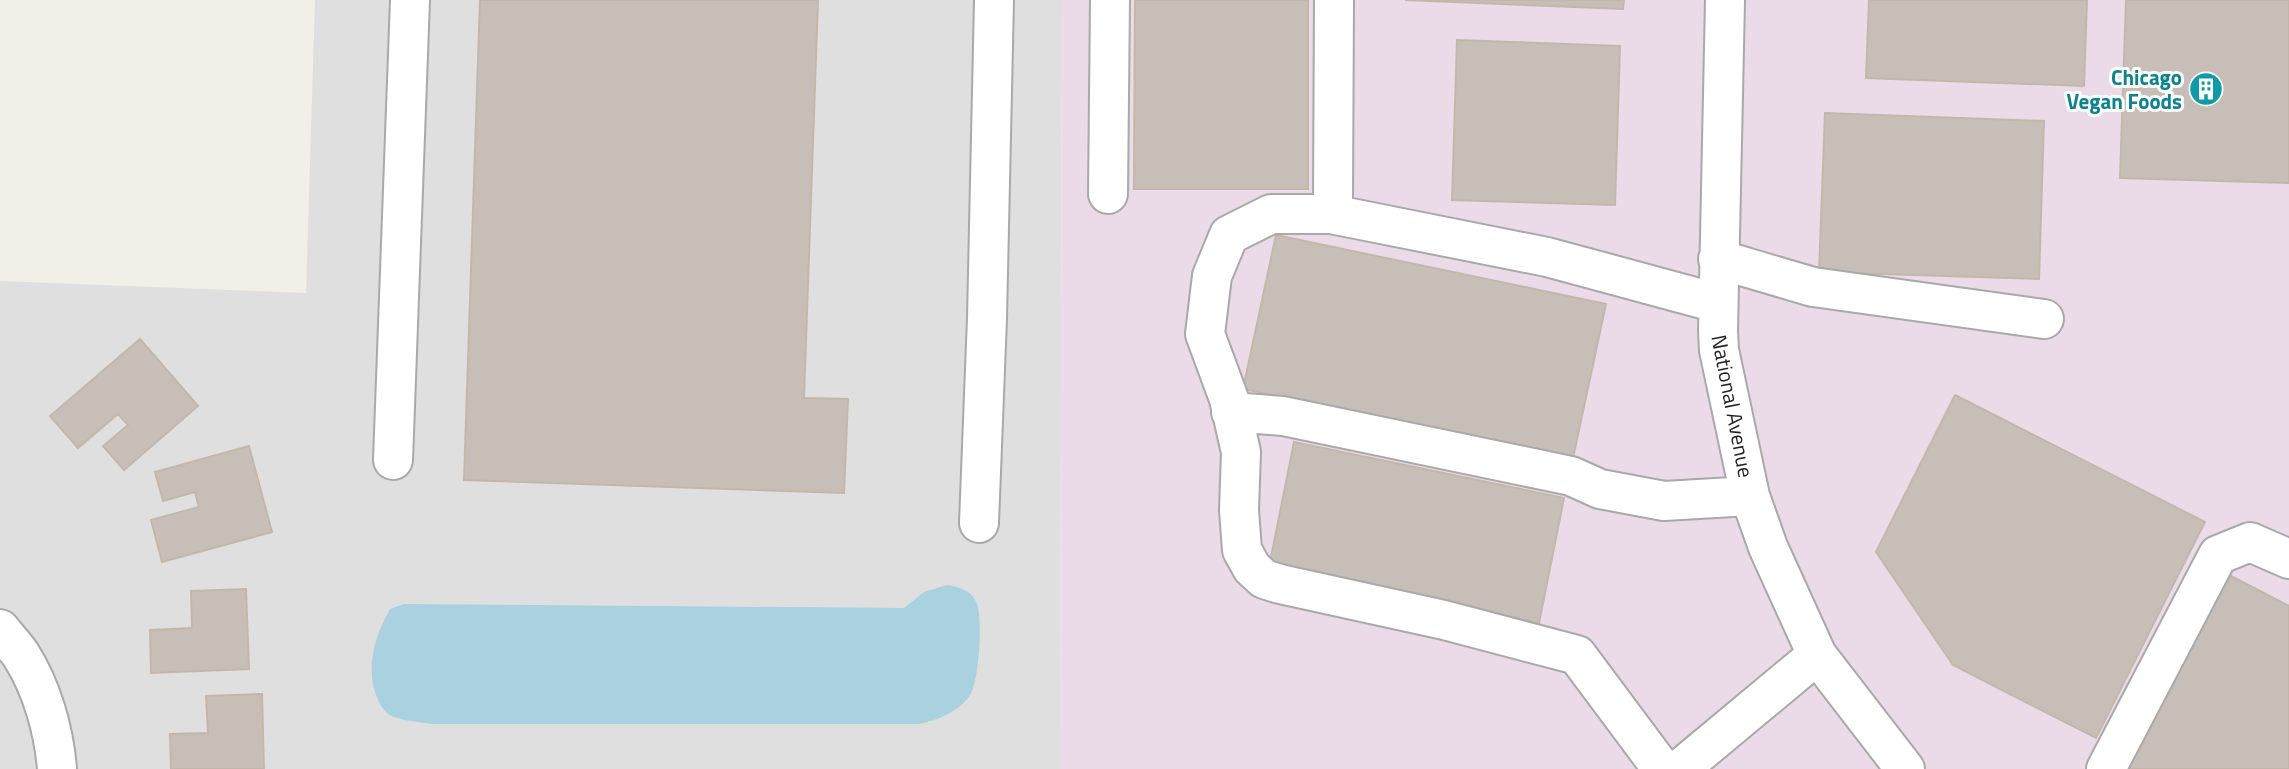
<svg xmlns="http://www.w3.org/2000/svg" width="2289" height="769" viewBox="0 0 2289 769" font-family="'Titillium Web',sans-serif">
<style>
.residential{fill:#e0dfdf}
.industrial{fill:#ebdae7}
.water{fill:#a9d1e0}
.building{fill:#c7bfb7;stroke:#c4b7aa;stroke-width:2}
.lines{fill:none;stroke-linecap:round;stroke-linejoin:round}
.minor-casing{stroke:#a9a9a9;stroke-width:42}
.minor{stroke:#fff;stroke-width:38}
.labels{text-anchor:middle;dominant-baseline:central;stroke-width:6;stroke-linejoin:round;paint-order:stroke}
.culture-label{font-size:21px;font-weight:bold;fill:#0d838f;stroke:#fff;text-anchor:end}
.street-label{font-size:21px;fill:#222;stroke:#fff}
</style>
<rect width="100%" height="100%" fill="#f2efe9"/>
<path class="residential" d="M315,0h747l-2,769h-1060v-488l306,12z"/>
<path class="industrial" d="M1062,0h1227v769h-1229z"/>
<path class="water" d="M947,585c12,2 25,5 30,19 6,16 2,77 -7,91 -11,17 -32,25 -51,29h-488c-11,-2 -26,-3 -37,-7 -8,-3 -11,-8 -15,-15 -15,-32 -5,-64 11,-93l14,-5 500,4 20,-16z"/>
<path class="building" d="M480,0h338l-14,398 44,1 -4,94 -380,-13z
M1135,0h173v189h-174z
M1405,0h219l-1,9z
M1869,0h218l-3,86 -218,-8z
M2126,0h163v183l-169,-5z
M1457,40l163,6 -5,159 -163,-5z
M1825,113l219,8 -5,158 -220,-7z
M1276,235l330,69 -33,154 -330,-69z
M140,339l58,67 -74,64 -21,-24 25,-21 -10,-11 -40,34 -28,-32z
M1955,395l250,127 -109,216 -143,-73 -77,-113z
M1294,442l270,56 -25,125 -270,-56z
M249,446l23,86 -110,30 -11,-42 48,-13 -4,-15 -32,9 -8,-29z
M2227,574l62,32v163h-162z
M246,589l3,80 -98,4 -1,-43 42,-2 -1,-37z
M262,694l2,75h-93l-1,-35 38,-1 -2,-37z"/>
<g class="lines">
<g class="minor-casing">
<path id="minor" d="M1725,0l-7,331 1,19 31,146 18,51 49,108 88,114
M1108,194l2,-194
M1333,199l1,-199
M1718,259l95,28 231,32
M1231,412l52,4 288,60 29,13 64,12 86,-5
M393,460l17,-460
M979,523l8,-205 7,-318
M0,629c7,9 15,17 21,26 21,33 33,76 36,114
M1662,769l-85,-114 -133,-35 -164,-36 -16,-5 -12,-11 -10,-18 -3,-40 2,-58 -12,-53 -24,-65 7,-58 17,-41 42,-21h60l216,43 170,46
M1680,769l137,-114
M2106,769l112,-214 32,-13 39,17"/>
</g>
<use href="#minor" class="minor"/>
</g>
<defs>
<g id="building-disc" transform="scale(1.75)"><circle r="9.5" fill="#0f9aa8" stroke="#fff"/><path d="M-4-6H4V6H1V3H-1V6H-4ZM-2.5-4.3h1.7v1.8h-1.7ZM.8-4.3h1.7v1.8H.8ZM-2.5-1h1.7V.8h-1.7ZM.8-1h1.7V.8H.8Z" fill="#fff"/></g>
</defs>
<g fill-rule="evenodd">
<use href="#building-disc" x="2206" y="89"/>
</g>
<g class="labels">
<g class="culture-label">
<text x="2182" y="77">Chicago<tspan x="2182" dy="24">Vegan Foods</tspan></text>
</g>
<g class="street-label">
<text transform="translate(1733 406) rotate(79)">National Avenue</text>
</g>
</g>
</svg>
